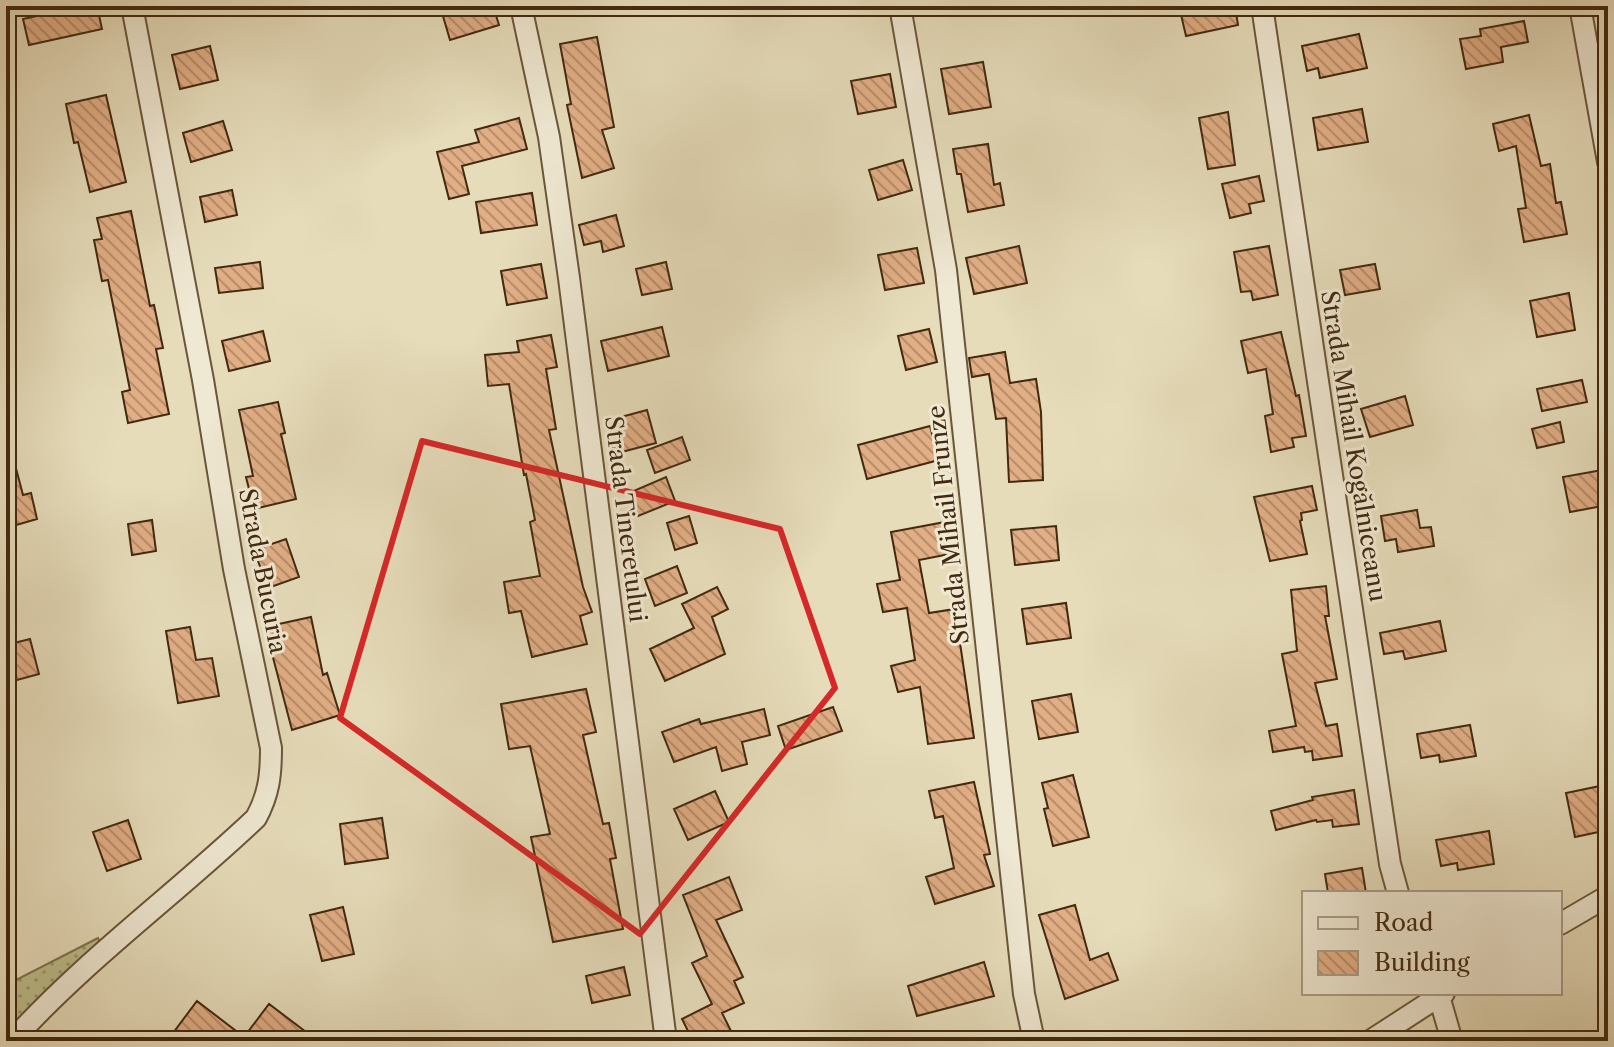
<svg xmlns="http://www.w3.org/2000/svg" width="1614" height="1047" viewBox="0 0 1614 1047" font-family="'Libre Caslon Text',serif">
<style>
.grass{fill:url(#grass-dots);stroke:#7f744d;stroke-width:2}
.building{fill:url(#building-back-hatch);stroke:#42290f;stroke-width:2}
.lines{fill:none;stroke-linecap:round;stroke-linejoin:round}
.street-casing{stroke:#6b563a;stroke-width:24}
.street{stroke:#efe8d2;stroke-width:20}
.marked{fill:none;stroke:#d62828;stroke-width:6;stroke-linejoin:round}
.labels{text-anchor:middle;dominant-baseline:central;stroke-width:6;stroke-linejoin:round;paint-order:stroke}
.street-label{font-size:24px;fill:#42290f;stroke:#efe8d2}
</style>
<defs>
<pattern id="grass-dots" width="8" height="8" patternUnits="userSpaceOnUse" patternTransform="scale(2)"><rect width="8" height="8" fill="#bcbe8b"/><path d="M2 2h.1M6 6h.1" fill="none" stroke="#9a9a70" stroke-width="1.8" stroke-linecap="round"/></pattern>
<pattern id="building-back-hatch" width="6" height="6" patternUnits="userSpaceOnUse" patternTransform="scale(2)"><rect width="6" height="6" fill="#e1ae85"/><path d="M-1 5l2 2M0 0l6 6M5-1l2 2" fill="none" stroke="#b88e6b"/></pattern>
</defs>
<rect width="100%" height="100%" fill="#e6dcba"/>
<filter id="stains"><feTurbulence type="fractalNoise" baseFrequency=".0025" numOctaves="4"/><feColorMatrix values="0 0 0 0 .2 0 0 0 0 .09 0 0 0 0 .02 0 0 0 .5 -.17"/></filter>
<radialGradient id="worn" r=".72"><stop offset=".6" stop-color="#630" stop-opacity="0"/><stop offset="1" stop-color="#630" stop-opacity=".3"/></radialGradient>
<path class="grass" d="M98,938l2,5 -94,89v-47z"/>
<path class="building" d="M82,6h15l5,23 -73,16 -6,-26z
M440,6h53l6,19 -49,15z
M1179,6h56l3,19 -52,11z
M1524,21l4,21 -27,5 2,15 -37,7 -6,-30 21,-3 -1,-7z
M1359,34l8,34 -47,10 -2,-10 -11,3 -5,-25z
M597,37l17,90 -12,3 12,38 -32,10 -15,-73 4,-1 -11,-60z
M210,46l8,34 -38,9 -8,-34z
M983,62l8,45 -42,7 -8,-45z
M890,74l6,33 -38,7 -7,-33z
M106,95l20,87 -36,10 -12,-50 -4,1 -8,-39z
M1362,109l6,33 -50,8 -5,-32z
M1228,112l7,53 -27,4 -9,-51z
M1529,115l12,51 9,-2 6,39 5,-1 6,32 -43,8 -6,-33 8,-1 -10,-62 -17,5 -6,-27z
M519,118l8,31 -65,17 7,28 -20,5 -12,-47 42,-10 -4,-12z
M223,121l9,29 -41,12 -8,-29z
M988,144l6,41 6,-2 4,22 -36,7 -7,-38h-4l-4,-25z
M903,160l9,30 -34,10 -9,-30z
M1259,176l5,25 -15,3 2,9 -21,5 -8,-34z
M232,190l5,25 -32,7 -5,-25z
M532,193l5,32 -56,8 -5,-31z
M131,211l19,95 4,-1 9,43 -7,1 13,65 -41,9 -6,-31 8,-2 -22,-110 -6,1 -8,-41 8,-1 -5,-21z
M616,215l8,31 -21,6 -2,-11 -17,4 -5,-20z
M1019,246l8,37 -53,11 -8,-36z
M1269,246l9,49 -25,5 -2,-9 -10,1 -7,-40z
M917,248l7,35 -39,7 -7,-35z
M260,262l3,26 -44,5 -4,-25z
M666,262l6,27 -30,6 -6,-26z
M541,264l6,34 -40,7 -6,-34z
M1375,264l5,25 -35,6 -5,-25z
M1569,293l6,37 -38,7 -7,-36z
M662,327l7,29 -61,15 -7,-30z
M929,329l8,33 -31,8 -8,-34z
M263,331l7,30 -41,10 -7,-30z
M1281,332l15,64 3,-1 7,41 -14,2 2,9 -23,5 -6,-36 8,-2 -7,-45 -18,4 -7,-32z
M551,335l6,32 -11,2 10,60 -7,1 34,157 9,25 -12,4 7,28 -55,13 -11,-46 -12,2 -5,-31 36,-6 -10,-54 5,-2 -9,-46 -2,1 -15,-91 -21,2 -3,-31 34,-3 -2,-11z
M1005,352l5,31 26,-4 5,33 2,68 -34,2 -3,-64 -10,1 -7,-45 -17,3 -3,-19z
M1582,380l5,22 -45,9 -5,-22z
M1405,396l8,29 -43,12 -9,-28z
M278,402l7,31 -4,1 15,65 -42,10 -8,-32 7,-1 -14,-66z
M647,410l9,33 -42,11 -8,-33z
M1560,422l4,20 -27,6 -5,-19z
M930,426l9,34 -72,19 -9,-34z
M682,437l8,23 -35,13 -8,-23z
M6,457h7l10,38 8,-2 6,26 -31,9z
M1608,469v36l-38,7 -7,-35z
M666,477l9,24 -37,15 -9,-23z
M1312,486l5,24 -16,3 1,7 -2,1 7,33 -37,7 -16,-64z
M1417,510l3,18 11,-1 3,19 -36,6 -2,-13 -11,2 -4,-25z
M689,516l8,27 -22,7 -8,-27z
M152,520l4,31 -24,4 -4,-31z
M945,522l5,32 -31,6 10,53 26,-4 19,129 -46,6 -8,-57 -22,5 -7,-26 24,-6 -8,-52 -24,4 -6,-28 23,-4 -9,-48z
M1056,526l3,34 -44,5 -4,-35z
M286,539l13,38 -31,11 -14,-38z
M677,566l10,27 -32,13 -10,-27z
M1326,586l3,30h-4l12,63 -22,4 11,43 11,-2 5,32 -29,4 -1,-9 -7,1 -1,-5 -31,5 -4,-21 27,-5 -14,-72 15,-3 -6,-61z
M717,587l11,22 -16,8 13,37 -60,27 -15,-32 44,-21 -12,-24z
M1066,603l5,35 -44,6 -5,-35z
M311,617l12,58 4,-2 13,42 -48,15 -27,-103z
M1440,621l6,30 -41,8 -2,-8 -19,3 -4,-21z
M190,627l6,33 16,-2 7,38 -41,7 -12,-72z
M30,639l9,35 -33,9v-38z
M586,689l10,43 -13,3 20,89 6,-1 7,35 -6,1 13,70 -70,13 -22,-105 19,-3 -20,-88 -21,3 -8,-45z
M1071,694l7,38 -39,7 -7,-38z
M833,707l9,24 -56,19 -8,-24z
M764,709l6,26 -28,7 5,22 -25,7 -6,-24 -42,15 -12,-30 37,-13 2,5z
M1470,725l6,31 -36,6 -1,-7 -18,3 -4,-24z
M1073,775l16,62 -36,9 -9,-37 4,-1 -6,-25z
M974,782l16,72 -6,1 10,31 -59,18 -9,-27 28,-9 -11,-52 -8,2 -6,-27z
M1600,786l8,44 -33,7 -9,-44z
M1354,790l5,34 -26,3 -1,-7 -15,2 -1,-2 -40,10 -5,-19 42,-11 -1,-3z
M715,791l14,31 -41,18 -14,-31z
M382,818l6,40 -43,6 -5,-40z
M128,820l13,39 -34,12 -14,-39z
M1489,831l5,33 -36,6 -1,-7 -16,3 -5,-26z
M1362,868l4,25h-38l-3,-19z
M729,877l13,33 -26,10 27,57 -9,4 10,22 -22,10 14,28h-43l-11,-22 30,-15 -20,-41 15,-7 -24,-61z
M1075,905l15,55 18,-7 10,27 -53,19 -26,-84z
M343,907l11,47 -32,7 -12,-46z
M984,962l10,34 -77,20 -9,-30z
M624,967l6,28 -38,8 -6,-27z
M197,1001l47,36 25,-33 49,37h-151z"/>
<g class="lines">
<g class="street-casing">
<path id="street" d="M521,6l28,131 20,141 97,763
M900,6l46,264 78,724 10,47
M1262,6l128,858 8,29
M1580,6l28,156
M1560,924l48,-28
M1439,996l13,45
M12,1041c74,-82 164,-147 244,-223 13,-24 15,-43 15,-70l-37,-179 -31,-189 -71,-374
M1370,1041l74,-48"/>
</g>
<use href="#street" class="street"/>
</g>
<path class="marked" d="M422,441l358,88 55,159 -195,246 -300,-216z"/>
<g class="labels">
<g class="street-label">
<text transform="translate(1354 446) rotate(81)">Strada Mihail Kogălniceanu</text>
<text transform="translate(626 519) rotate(83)">Strada Tineretului</text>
<text transform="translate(948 525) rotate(-96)">Strada Mihail Frunze</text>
<text transform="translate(263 571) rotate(79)">Strada Bucuria</text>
</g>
</g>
<rect width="1614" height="1047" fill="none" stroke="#e6dcba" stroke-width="32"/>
<rect x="8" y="8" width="1598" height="1031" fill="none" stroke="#42290f" stroke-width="4"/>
<rect x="16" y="16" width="1582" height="1015" fill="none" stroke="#42290f" stroke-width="2"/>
<rect x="1302" y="891" width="260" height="104" fill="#efe8d2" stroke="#aa9c84" stroke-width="2"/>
<rect x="1318" y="917" width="40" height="12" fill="#efe8d2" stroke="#aa9c84" stroke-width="2"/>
<text x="1374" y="931" font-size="24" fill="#42290f">Road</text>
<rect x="1318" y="951" width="40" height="24" fill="url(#building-back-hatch)" stroke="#aa9c84" stroke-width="2"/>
<text x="1374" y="971" font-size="24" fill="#42290f">Building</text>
<rect width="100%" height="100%" filter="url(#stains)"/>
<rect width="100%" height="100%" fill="url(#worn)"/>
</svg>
